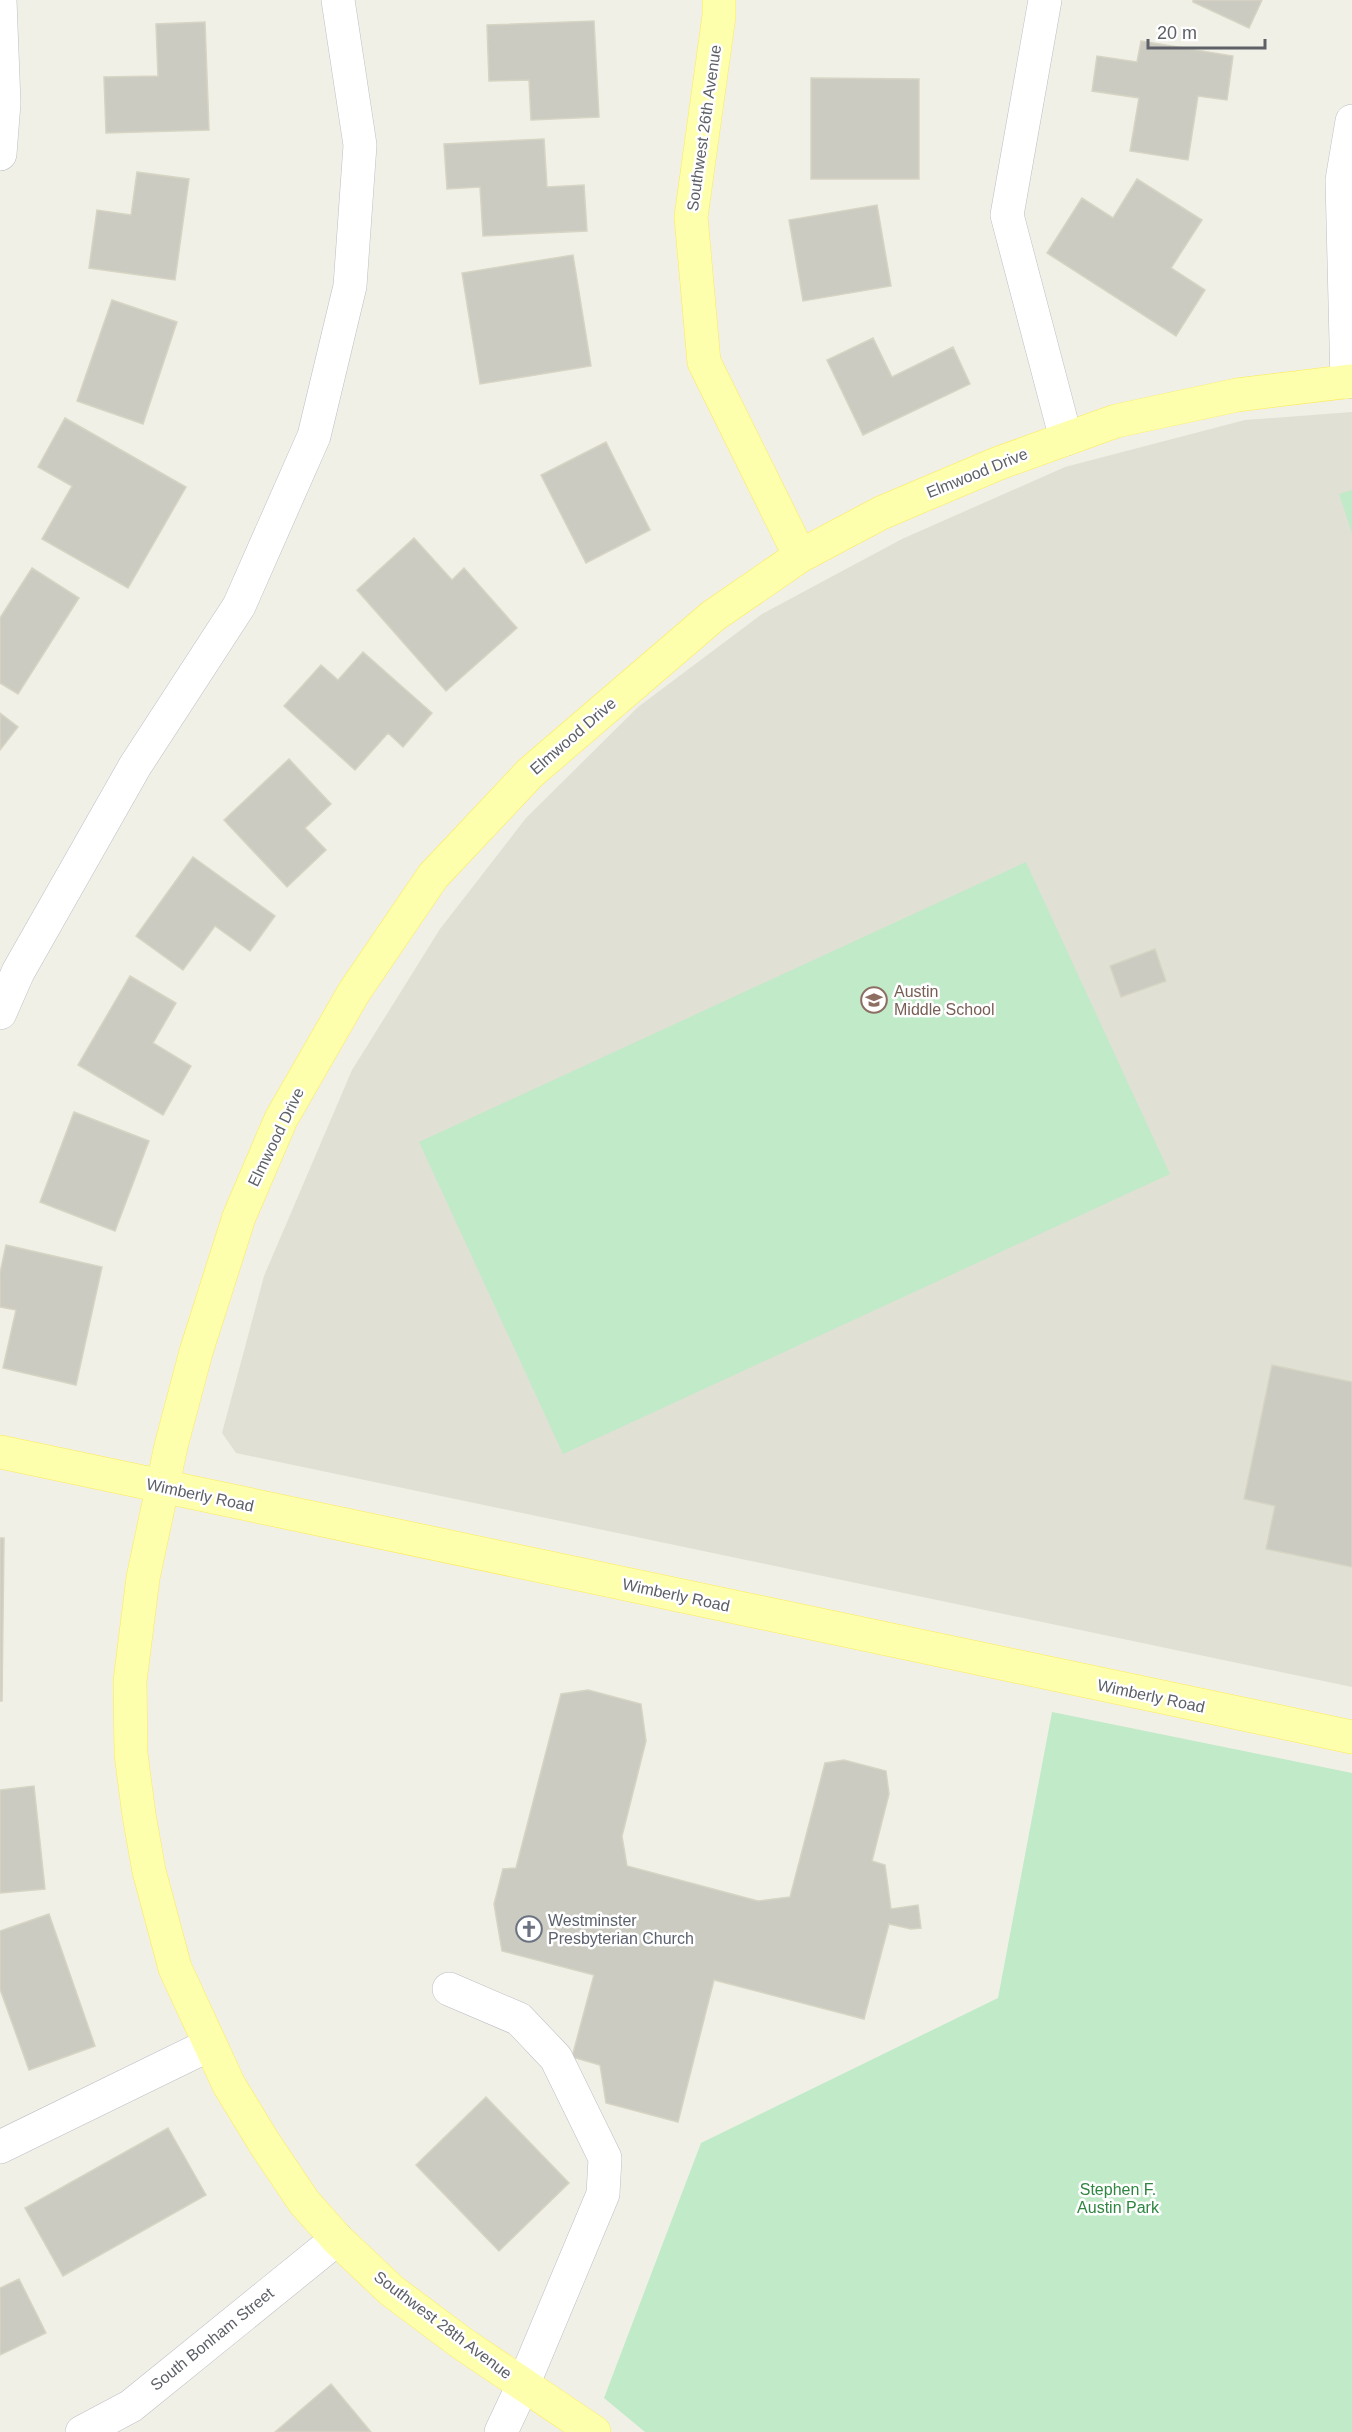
<svg xmlns="http://www.w3.org/2000/svg" width="1352" height="2432" viewBox="0 0 1352 2432" font-family="Arial,sans-serif">
<style>
.education{fill:#e1e0d4}
.green{fill:#c0eac8}
.building{fill:#cccbc2;stroke:#d6d4c3;stroke-width:1.5}
.lines{fill:none;stroke-linecap:round;stroke-linejoin:round}
.minor-casing{stroke:#bdbec5;stroke-width:34}
.major-casing{stroke:#fdeb52;stroke-width:34}
.minor{stroke:#fff;stroke-width:33}
.major{stroke:#feffad;stroke-width:33}
.labels{text-anchor:middle;dominant-baseline:central;stroke-width:5;stroke-linejoin:round;paint-order:stroke}
.street-label{font-size:16px;fill:#5d6067;stroke:#fff}
.education-label{font-size:16px;fill:#785e54;stroke:#fff;text-anchor:start}
.worship-label{font-size:16px;fill:#5b616d;stroke:#fff;text-anchor:start}
.park-label{font-size:16px;fill:#2e8641;stroke:#fff}
</style>
<rect width="100%" height="100%" fill="#f1f0e6"/>
<path class="education" d="M1352,412v1275l-1116,-234 -14,-20 42,-157 88,-206 88,-141 86,-111 112,-111 124,-93 140,-75 163,-72 180,-47z"/>
<path class="green" d="M1352,490v43l-13,-39z
M1026,862l144,312 -607,280 -144,-312z
M1052,1712l300,61v659h-707l-41,-34 97,-255 297,-145z"/>
<path class="building" d="M1193,0h69l-13,28 -56,-26z
M594,21l5,96 -68,3 -2,-40 -40,1 -2,-56z
M205,22l4,108 -103,3 -2,-56 54,-1 -2,-52z
M1141,41l92,15 -6,44 -29,-4 -10,64 -58,-9 9,-53 -47,-7 5,-35 40,6z
M811,78l108,1v100h-108z
M544,139l3,48 37,-2 3,46 -104,5 -3,-49 -33,2 -3,-45z
M137,172l52,7 -14,101 -86,-12 8,-58 34,5z
M1137,179l65,41 -31,48 34,22 -29,46 -129,-83 35,-55 31,20z
M877,205l14,81 -88,15 -14,-81z
M573,255l18,111 -111,18 -18,-111z
M112,300l65,22 -34,102 -66,-23z
M873,338l19,39 61,-30 17,37 -107,51 -36,-75z
M65,418l121,69 -58,101 -86,-49 30,-53 -34,-19z
M606,442l44,88 -64,33 -45,-88z
M414,538l38,42 12,-12 53,60 -71,63 -89,-101z
M32,568l47,30 -61,96 -18,-11v-65z
M363,652l69,61 -29,34 -15,-14 -33,37 -71,-64 37,-41 17,15z
M0,713l18,14 -18,23z
M289,759l42,45 -26,24 21,22 -39,37 -63,-67z
M193,857l82,59 -25,35 -35,-25 -32,44 -47,-34z
M1155,949l11,32 -45,16 -11,-31z
M130,976l46,27 -23,40 38,23 -28,49 -85,-50z
M74,1112l75,29 -34,90 -75,-29z
M6,1245l96,22 -26,118 -73,-17 13,-58 -16,-3v-34z
M1272,1365l80,17v185l-86,-18 9,-43 -31,-7z
M0,1538h4l-2,163h-2z
M588,1690l53,14 5,37 -24,95 5,30 131,35 32,-4 35,-134 19,-3 42,11 3,23 -17,67 13,4 6,44 27,-4 3,23 -10,1 -22,-5 -25,95 -150,-39 -36,142 -72,-19 -6,-38 -28,-8 22,-82 -92,-24 -8,-47 9,-35 13,-1 45,-174z
M34,1786l11,103 -45,4v-103z
M49,1914l46,132 -66,24 -29,-81v-58z
M486,2097l83,86 -70,68 -83,-86z
M168,2128l38,67 -143,81 -38,-68z
M19,2279l27,54 -46,22v-67z
M331,2384l40,48h-96z"/>
<g class="lines">
<g class="minor-casing">
<path id="minor" d="M1045,0l-38,215 59,224
M0,154l4,-51 -4,-103
M1347,382l-5,-202 10,-59
M0,1013l18,-41 117,-206 104,-160 75,-170 36,-150 10,-141 -22,-145
M449,1989l70,30 37,39 49,100 -2,36 -80,191 -22,47
M0,2147l209,-102
M82,2432l49,-26 206,-167"/>
</g>
<g class="major-casing">
<path id="major" d="M719,0v16l-28,201 13,145 96,194
M0,1452l1352,285
M594,2432l-131,-88 -71,-53 -55,-52 -33,-37 -39,-58 -36,-59 -54,-117 -26,-97 -10,-56 -8,-61 -1,-73 13,-103 28,-132 25,-94 43,-135 42,-98 73,-127 79,-116 97,-103 183,-157 87,-60 81,-43 118,-50 117,-42 121,-26 115,-14"/>
</g>
<use href="#minor" class="minor"/>
<use href="#major" class="major"/>
</g>
<defs>
<g id="school-ring" transform="scale(1.35)"><circle r="9.5" fill="#fff" stroke="#8d6e63" stroke-width="1.5"/><path d="M0-5L7-2L0 1L-7-2ZM-4 1L0 2.5L4 1V4Q0 6-4 4Z" fill="#8d6e63"/></g>
<g id="church-ring" transform="scale(1.35)"><circle r="9.5" fill="#fff" stroke="#6b7280" stroke-width="1.5"/><path d="M-1.2-6h2.4v3.5h3.3v2.4h-3.3V6h-2.4V-.1h-3.3v-2.4h3.3Z" fill="#6b7280"/></g>
</defs>
<g fill-rule="evenodd">
<use href="#school-ring" x="874" y="1000"/>
<use href="#church-ring" x="529" y="1929"/>
</g>
<g class="labels">
<g class="street-label">
<text transform="translate(704 128) rotate(-82)">Southwest 26th Avenue</text>
<text transform="translate(977 473) rotate(-22)">Elmwood Drive</text>
<text transform="translate(573 736) rotate(-41)">Elmwood Drive</text>
<text transform="translate(276 1137) rotate(-64)">Elmwood Drive</text>
<text transform="translate(200 1495) rotate(12)">Wimberly Road</text>
<text transform="translate(676 1595) rotate(12)">Wimberly Road</text>
<text transform="translate(1151 1696) rotate(12)">Wimberly Road</text>
<text transform="translate(443 2325) rotate(37)">Southwest 28th Avenue</text>
<text transform="translate(212 2339) rotate(-39)">South Bonham Street</text>
</g>
<g class="education-label">
<text x="894" y="991">Austin<tspan x="894" dy="18">Middle School</tspan></text>
</g>
<g class="worship-label">
<text x="548" y="1920">Westminster<tspan x="548" dy="18">Presbyterian Church</tspan></text>
</g>
<g class="park-label">
<text x="1118" y="2189">Stephen F.<tspan x="1118" dy="18">Austin Park</tspan></text>
</g>
</g>
<path d="M1148 39v9h117v-9" fill="none" stroke="#5d6067" stroke-width="3"/>
<text x="1157" y="39" font-size="18" fill="#5d6067" stroke="#ffffff" stroke-width="4.5" paint-order="stroke">20 m</text>
</svg>
